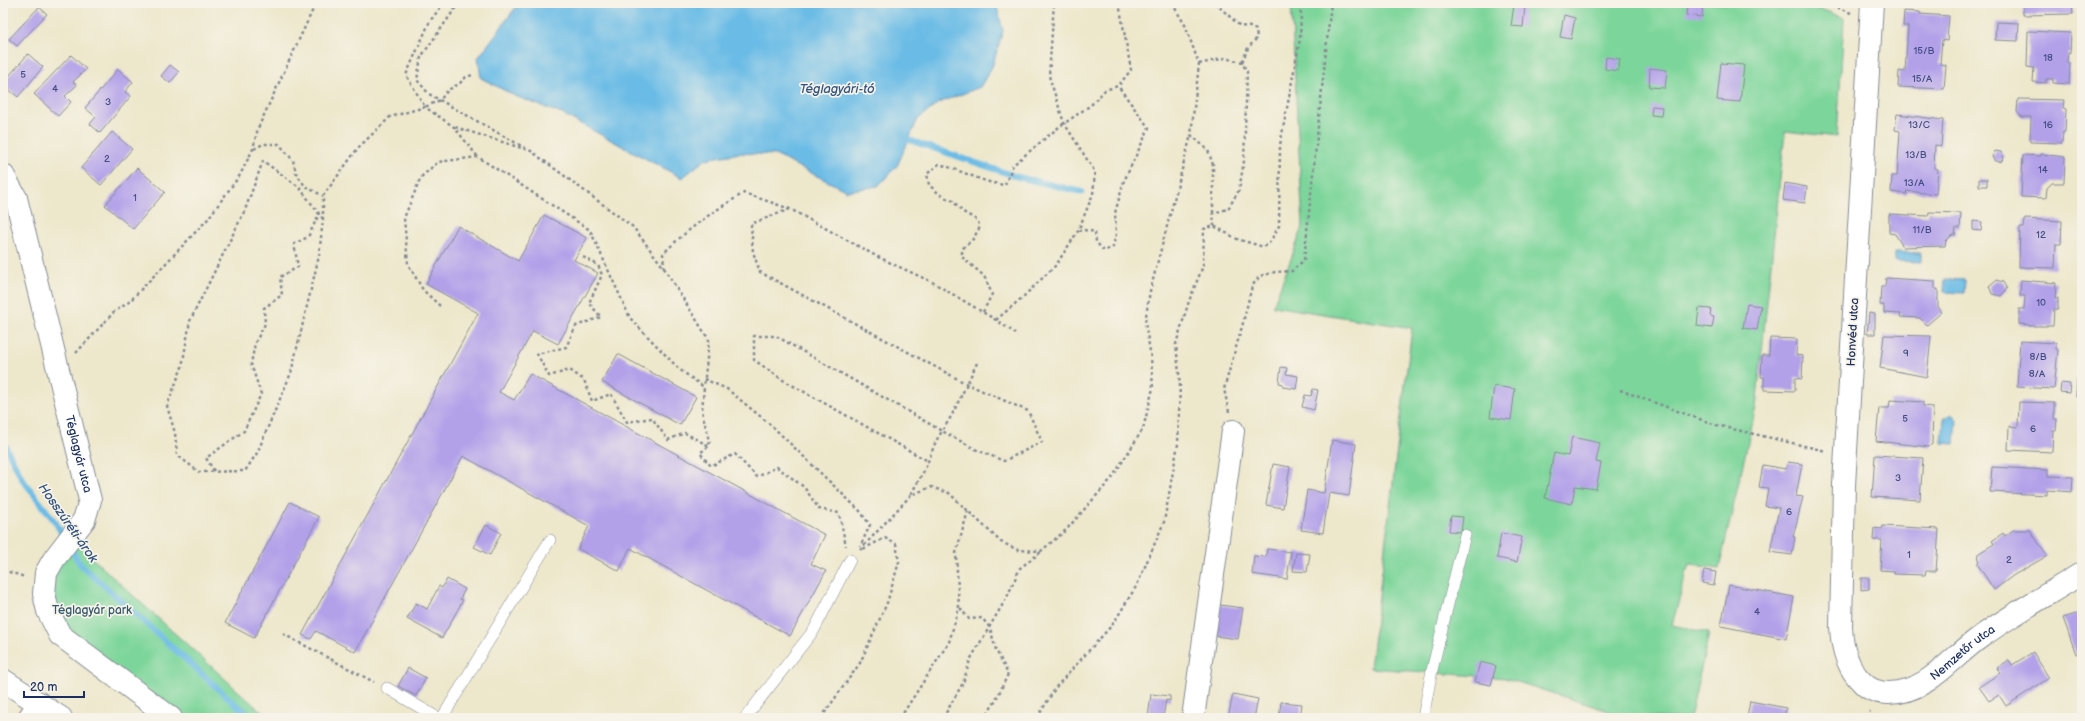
<svg xmlns="http://www.w3.org/2000/svg" width="2085" height="721" viewBox="0 0 2085 721" font-family="'Balsamiq Sans',sans-serif">
<style>
.green{fill:#7cd59a;stroke:#4c827c}
.water{fill:#6bbce6;stroke:#4376a2}
.lines{fill:none;stroke-linecap:round;stroke-linejoin:round}
.stream{stroke:#6bbce6;stroke-width:6}
.building{fill:#b2a1e9}
.service-casing{stroke:#848b94;stroke-width:12}
.minor-casing{stroke:#848b94;stroke-width:24}
.secondary-casing{stroke:#848b94;stroke-width:24}
.motorway-casing{stroke:#848b94;stroke-width:24}
.path{stroke:#848b94;stroke-width:2.5;stroke-dasharray:3 3;stroke-linecap:butt}
.service{stroke:#fff;stroke-width:11}
.minor{stroke:#fff;stroke-width:22}
.secondary{stroke:#fff;stroke-width:22}
.motorway{stroke:#fff;stroke-width:22}
.labels{text-anchor:middle;dominant-baseline:central;stroke-width:3.5;stroke-linejoin:round;paint-order:stroke}
.number-label{font-size:10px;fill:#414c81}
.street-label{font-size:12px;fill:#1b2f5e;stroke:#f7f3e8}
.park-label{font-size:12px;fill:#33586d;stroke:#f7f3e8}
.water-label{font-size:13px;font-style:italic;fill:#2f5280;stroke:#f7f3e8}
</style>
<rect width="100%" height="100%" fill="#f7f3e8"/>
<filter id="ink" filterUnits="userSpaceOnUse"><feTurbulence type="fractalNoise" baseFrequency=".025" numOctaves="2"/><feDisplacementMap in="SourceGraphic" scale="8" xChannelSelector="R" yChannelSelector="G"/><feConvolveMatrix kernelMatrix="1 2 1 2 8 2 1 2 1" color-interpolation-filters="sRGB"/></filter>
<filter id="wash" filterUnits="userSpaceOnUse"><feTurbulence type="fractalNoise" baseFrequency=".012" numOctaves="4" result="noise"/><feDisplacementMap in="SourceGraphic" scale="16" xChannelSelector="R" yChannelSelector="G"/><feGaussianBlur stdDeviation="0.9" result="paint"/><feColorMatrix in="noise" values="0 0 0 0 0 0 0 0 0 0 0 0 0 0 0 0 0 1.4 0 .05"/><feComposite in="paint" operator="in"/></filter>
<g filter="url(#wash)">
<rect width="100%" height="100%" fill="#ede7cb"/>
<path class="green" d="M1291,3h514l39,15 -7,119 -52,-6 -29,276 -37,162 -30,-5 -17,61 37,8 -19,85h-60l-125,-40 -135,-10 42,-340 -139,-22 30,-79z
M70,538l188,171 17,9h-104l-111,-83 -14,-62z"/>
<path class="water" d="M519,3h477l7,28 -11,36 -12,20 -41,16 -21,16 -21,47 -19,20 -31,5 -72,-36 -35,-2 -34,6 -24,19 -120,-64 -47,-18 -34,-18 -3,-20z
M1895,252l26,1v9l-26,-1z
M1945,279l20,1 -1,13 -20,-1z
M1949,415h4l4,5 -2,24 -13,-1 2,-24z"/>
<g class="lines">
<path class="stream" d="M909,140l109,37 64,15
M3,441l19,38 34,44 8,15
M69,546l11,18 154,139 20,15"/>
</g>
<g id="blocks">
<path class="building" d="M1687,3h16l-1,14 -16,-2z
M2023,3h49l1,11 -50,1z
M1514,5l11,1 -2,21 -12,-1z
M39,7l8,7 -30,32 -8,-7z
M1904,11l16,1v2l29,2 -2,25 -5,-1 -2,24 6,1 -2,24 -46,-2 1,-16 6,1 3,-46h-5z
M1564,15l11,3 -4,21 -11,-2z
M1996,22l23,1 -1,18 -23,-1z
M2080,28h2v12h-3z
M2028,31l43,2 -1,20h-2l-1,10h3l-1,21 -16,-1v-4h-7v4l-13,-1 1,-14 -7,-1z
M28,54l15,13 -25,30 -15,-12v-2z
M71,55l15,14 -13,13 4,3 -12,11 6,6 -13,14 -24,-22z
M1606,57l14,2 -2,12 -13,-2z
M1721,63l23,2 -4,37 -23,-2z
M170,65l9,7 -9,11 -9,-7z
M1650,68l17,2 -2,18 -16,-1z
M118,69l15,13 -8,10 6,4 -31,37 -10,-9 6,-7 -11,-9z
M2018,99l46,1 -1,8 3,1 -1,23h-2l-1,11 -32,-1 1,-25h-9l-5,-5z
M1652,106l10,1 -1,9 -10,-1z
M1897,114l46,6 -2,26 -6,-1 -1,23 4,1 -2,25 -30,-3 1,3 -16,-2 1,-16h5l3,-45 -5,-1z
M112,132l20,17 -31,36 -20,-17z
M1995,151l6,1 3,5 -3,5 -6,-1 -3,-4z
M2041,154l24,3 -1,26h-12l-5,5 -1,10 -25,-1 2,-42 18,1z
M137,168l28,24 -32,37 -28,-24z
M1979,179h8v7h-8z
M1785,183l22,4 -2,16 -22,-3z
M1929,212l32,1 -1,15h-4l-1,7h-3l-6,6 -1,5 -42,1 -8,-13 -6,-1v-19l39,2z
M544,215l43,23 -13,22 24,13 -40,71 -25,-13 -34,61 15,8 16,-26 295,161 -14,29 15,7 -36,65 -160,-88 -11,23 -41,-22 11,-23 -126,-70 -108,196 -39,-21 -5,8 -9,-4 176,-322 -52,-29 32,-58 60,35z
M2025,219l37,2 -1,23h-5l-1,24 -36,-1 1,-40h4z
M1973,221l9,1 -1,9 -8,-1z
M1886,278l49,3v8h3v18l4,5 -15,13 -7,-7 -20,-1 1,-3 -17,-1v-8h-4l1,-19h4z
M1996,280l7,2 4,7 -6,7 -9,-2 -3,-8z
M2021,280l35,3 -1,15h3v11h-4l-1,17h-24v-1l-10,-1v-15h5l1,-13h-5z
M1747,304l14,2 -4,24 -14,-2z
M1699,308l12,1 -1,7 4,1 -2,11 -15,-2z
M1869,313l6,1v20h-8z
M1884,335l47,1 -4,41 -47,-9z
M1770,338l27,1 -1,16 7,1 -1,23 -7,-1v13l-31,-1v-13h-3l1,-22h7z
M2020,341l36,2v6l2,1 -4,39 -37,-2z
M618,354l78,43 -16,28 -78,-43z
M1281,367l6,1 -1,6 12,2 -2,13 -13,-2v-3l-4,-1z
M2077,380h5v18l-6,-1z
M2061,383l9,1 -1,9 -9,-1z
M1494,386l21,3 -4,31 -21,-3z
M1313,389l5,1 -4,20 -12,-3 3,-12 6,1z
M1890,400l33,2v4l10,1 -1,37 -3,3 -53,-6 3,-33h10z
M2019,402l35,1v16h3l-1,12h-3l-1,21 -44,-2 1,-24 9,1z
M1572,437l28,6 -4,19 5,1 -5,26 -21,-3 -3,18 -27,-6 9,-45 14,3z
M1332,440l24,4 -7,52 -20,-3 -6,40 -22,-3 6,-40 17,3z
M1875,455l48,3 -3,42 -48,-3z
M1788,462l14,2 -6,32 7,1 -10,40h2l-3,18 -22,-3 9,-44 -14,-2 3,-18 -9,-1 4,-22 23,4z
M1273,464l17,3 -7,41 -17,-3z
M1992,467l56,3v6l25,1 -1,15 -25,-2v5l-57,-3z
M290,502l29,15 -65,121 -29,-15z
M1451,516l12,1 -2,15 -12,-1z
M486,525l15,8 -11,22 -16,-8z
M1883,526l56,3 -3,42h-10l-1,4 -31,-1v-3l-14,-1 2,-30h-9l1,-12 8,1z
M2013,530h17l17,26 -33,19 -20,15 -16,-25 1,-12 15,-9 -2,-3 11,-8 2,3z
M1501,533l21,4 -5,25 -20,-4z
M1267,549l24,3 -4,27 -35,-5 2,-18 12,1z
M1296,553l14,1 -3,18 -14,-1z
M1704,570l12,2 -2,13 -12,-2z
M1861,578h8v11l-8,1z
M447,579l18,10 -5,10 3,1 -21,38 -35,-19 9,-16 11,6 12,-23 3,2z
M1729,585l65,12 -8,42 -65,-13z
M1220,605l23,3 -5,31 -23,-3z
M2082,612v40l-6,2 -13,-36z
M2033,652l16,26 -43,28 -7,-11 -10,6 -10,-14 21,-14 -3,-5 12,-8 3,5z
M1480,662l16,4 -5,19 -16,-3z
M408,668l18,10 -10,18 -18,-10z
M1151,694l19,2v5l-4,-1 -3,18h-15z
M1233,694l25,5 -4,19h-26z
M1750,701l36,7 -2,10h-37z
M1281,702l21,2 -2,14h-21z"/>
</g>
</g>
<g filter="url(#ink)">
<use href="#blocks" fill-opacity="0" stroke="#848b94" stroke-width="1"/>
<g class="lines">
<g class="service-casing">
<path id="service" d="M387,688l51,30
M442,718l108,-178
M745,718l69,-88 36,-70
M1423,718l9,-48 33,-135"/>
</g>
<g class="minor-casing">
<g id="minor">
<path id="s1" d="M1872,3l-28,482 -3,142c1,20 6,41 21,55 7,8 16,11 27,11 40,-1 62,-36 93,-57 32,-23 67,-42 100,-63"/>
<path id="s2" d="M3,175l13,23 74,302 -6,20 -30,39 -8,14 -2,21 4,17 12,24 111,83"/>
<path d="M1193,718l40,-287"/>
</g>
</g>
<g class="secondary-casing">
<path id="secondary" d="M3,680l58,38"/>
</g>
<g class="motorway-casing">
<path id="motorway" d="M29,718l10,-15"/>
</g>
<path class="path" d="M444,3l-14,18 -24,54 19,32 15,-7 8,-10 11,-6 7,-7 7,-2
M459,3l-38,54 -4,23 12,14 96,54
M1172,3l13,22 14,39 -8,71 17,15 5,15v48
M1215,3l25,23 11,1 5,3 1,8 -9,10 -6,14
M1826,3l25,10
M1199,64l26,-6 17,4 5,10 -3,89 -5,29 -11,19 -15,4 1,13
M455,127l76,24 102,76 31,41 45,72 -5,46
M254,149l9,-5h16l14,16 3,13 9,13 18,10
M790,209l-39,15 2,28 7,20 207,112 61,27 14,31 -38,19 -27,-11 -35,-19 -166,-95h-22v24l29,20 145,81
M323,219l-24,-32 -36,-26 -18,49 -55,111 -8,46 -15,39 8,27 2,22 22,17 46,-1 12,-18 34,-80 28,-117 4,-37v-23l35,-48 32,-31 35,-10 29,20 24,30
M1078,231l6,-1 11,2 1,10 8,9 9,-4 3,-13 -1,-21 9,-32 25,-53 -31,-42
M583,257l15,8 4,10 -13,28 12,14 -25,9 -10,21 -29,7 12,22 21,-6 14,10 8,21 19,-7 16,28 25,-4 16,22 17,-7 24,13
M664,268l-1,-14c24,-25 52,-44 81,-61l46,16 88,48 54,25 64,38 19,13
M440,306l-17,-16 -15,-26 -4,-46 17,-41 17,-15 40,-5 112,73 40,88 49,51 25,18 -2,24 8,34 -10,8 11,13 24,-12 22,23 20,-10 27,20 15,22 20,4 7,33
M983,312l9,-18 -8,-18 -22,-19v-8l11,-10 7,-12 -3,-7 -14,-8 -11,-12 -9,-3 -14,-12 -2,-11 12,-10c22,6 44,19 66,21l8,-20 46,-38 32,-22 14,-15 13,-4 13,-16 -12,-67
M996,320l27,-23 33,-32 22,-34 15,-37 2,-22 -31,-49 -15,-47 5,-73
M76,353l38,-41 15,-10 78,-82 33,-45 13,-26 5,-21 58,-125
M704,379l23,10 45,37 88,85 10,14 -10,22
M1620,390l96,35 110,26
M1229,412l-5,-23 19,-66 9,-37 8,-10 15,-4 17,-1 12,-11 27,-257
M214,471l-8,-13 38,-27 17,-37 -10,-30 4,-21 10,-19 -1,-16 18,-13 -2,-18 18,-10 -4,-23 14,-7 11,-23
M911,494l14,-25 11,-28 16,-26 25,-52
M860,550l51,-55 20,-8 18,6 52,49 17,8 23,1 25,-21 46,-52 31,-49 10,-41 -2,-31 -6,-35 5,-31 41,-156
M3,570l22,7
M960,608l9,11 13,-1 8,10 6,22 12,24 -13,28 -11,16
M283,634l91,48
M821,718l39,-55 27,-60 12,-41 -3,-18 -11,-6 -24,12
M900,718l49,-76 10,-34 -3,-55 12,-42
M943,718l20,-35 7,-23 37,-63 13,-29 21,-16
M1037,718l19,-31 57,-63 24,-39 27,-63 14,-78 2,-61 -4,-39 13,-43 14,-35 1,-37 10,-3 23,13 27,8 6,-5 9,-16 1,-81 20,-106 1,-26 -5,-10
M1867,718l3,-7"/>
<use href="#service" class="service"/>
<use href="#minor" class="minor"/>
<use href="#secondary" class="secondary"/>
<use href="#motorway" class="motorway"/>
</g>
</g>
<g class="labels">
<g class="number-label">
<text x="1924" y="51">15/B</text>
<text x="2048" y="58">18</text>
<text x="23" y="75">5</text>
<text x="1922" y="79">15/A</text>
<text x="55" y="89">4</text>
<text x="108" y="102">3</text>
<text x="1919" y="125">13/C</text>
<text x="2048" y="125">16</text>
<text x="1916" y="155">13/B</text>
<text x="107" y="159">2</text>
<text x="2043" y="170">14</text>
<text x="1914" y="183">13/A</text>
<text x="135" y="198">1</text>
<text x="1922" y="230">11/B</text>
<text x="2041" y="235">12</text>
<text x="2041" y="303">10</text>
<text x="1906" y="353">9</text>
<text x="2038" y="357">8/B</text>
<text x="2037" y="374">8/A</text>
<text x="1905" y="419">5</text>
<text x="2033" y="429">6</text>
<text x="1898" y="478">3</text>
<text x="1789" y="512">6</text>
<text x="1909" y="555">1</text>
<text x="2009" y="560">2</text>
<text x="1757" y="612">4</text>
</g>
<g class="street-label">
<text transform="translate(1853 332) rotate(-87)">Honvéd utca</text>
<text stroke="none"><textPath href="#s2" startOffset="290">Téglagyár utca</textPath></text>
<text stroke="none"><textPath href="#s1" startOffset="801">Nemzetőr utca</textPath></text>
</g>
<g class="park-label">
<text x="92" y="610">Téglagyár park</text>
</g>
<g class="water-label">
<text x="837" y="89">Téglagyári-tó</text>
<text transform="translate(68 523) rotate(55)">Hosszúréti-árok</text>
</g>
</g>
<rect width="2085" height="721" fill="none" stroke="#f7f3e8" stroke-width="16"/>
<path d="M24 691v6h60v-6" fill="none" stroke="#1b2f5e" stroke-width="2"/>
<text x="30" y="691" font-size="12" fill="#1b2f5e" stroke="#f7f3e8" stroke-width="3" paint-order="stroke">20 m</text>
</svg>
